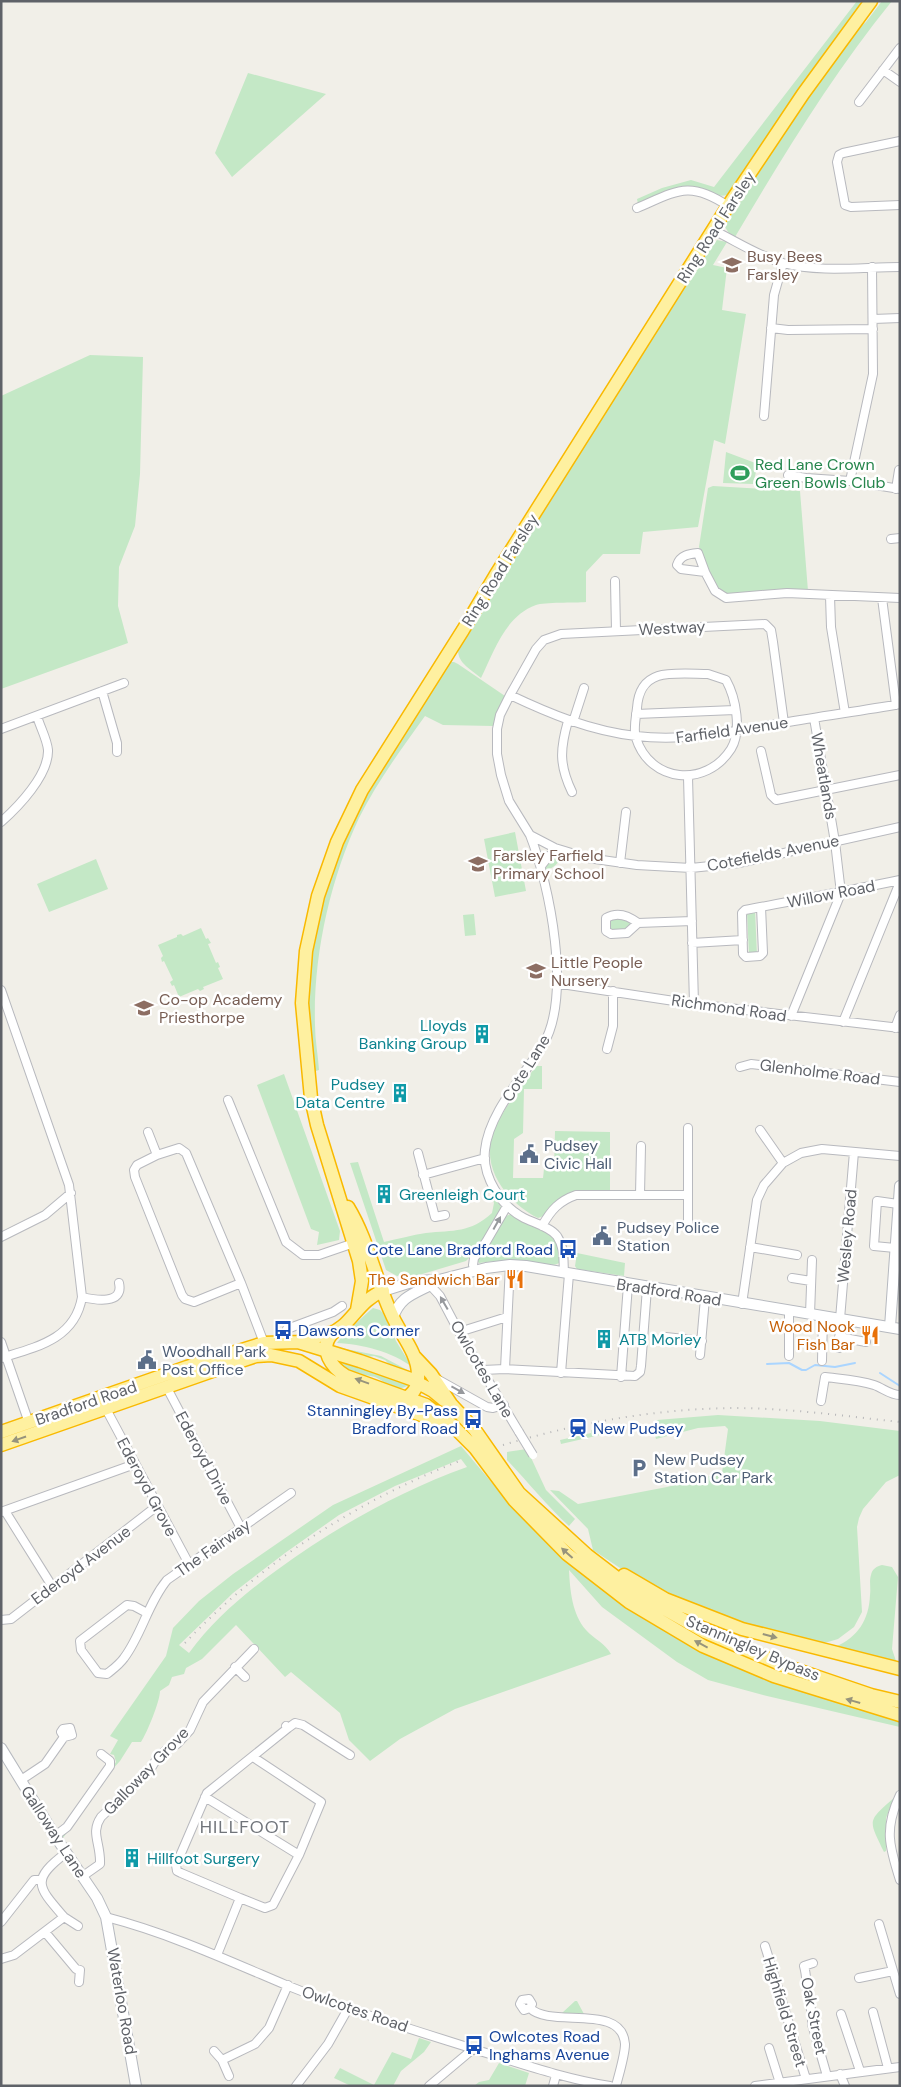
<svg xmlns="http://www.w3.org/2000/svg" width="901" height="2087" viewBox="0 0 901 2087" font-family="'DM Sans',sans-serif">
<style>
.green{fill:#c4e8c6;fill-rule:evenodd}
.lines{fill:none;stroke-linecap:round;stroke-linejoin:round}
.stream{stroke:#aad5ff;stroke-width:2}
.minor-casing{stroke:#b8b9be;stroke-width:10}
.secondary-casing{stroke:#b6b9bf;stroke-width:12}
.trunk-casing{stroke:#f9b900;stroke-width:15}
.minor{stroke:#fff;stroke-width:8}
.secondary{stroke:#fff;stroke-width:10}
.trunk{stroke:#fef0a0;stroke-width:12}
.rail{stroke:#b6b6b8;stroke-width:2;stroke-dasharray:1 6;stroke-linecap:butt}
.minor-bridge-casing{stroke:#b8b9be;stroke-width:10;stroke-linecap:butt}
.minor-bridge{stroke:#fff;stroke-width:8}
.oneway{fill:#97999d}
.oneway2{fill:#97947c}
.labels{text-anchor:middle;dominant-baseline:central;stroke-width:5;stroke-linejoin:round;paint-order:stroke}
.street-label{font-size:16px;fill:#5f6268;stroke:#fff}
.education-label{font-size:16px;fill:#785e54;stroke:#fff;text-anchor:start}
.leisure-label{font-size:16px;fill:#27864d;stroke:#fff;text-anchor:start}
.culture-label{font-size:16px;fill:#0d838f;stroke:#fff;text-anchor:start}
.service-label{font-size:16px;fill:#4e5e75;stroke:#fff;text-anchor:start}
.transit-label{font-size:16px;fill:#164399;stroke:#fff;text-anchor:start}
.food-label{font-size:16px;fill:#c56008;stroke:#fff;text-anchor:end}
.neighbourhood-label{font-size:18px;letter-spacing:1px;fill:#70747a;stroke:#fff}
</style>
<rect width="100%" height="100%" fill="#f1efe8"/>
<path class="green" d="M857,1h8l-138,194c-13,4 -27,-9 -41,-9 -16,1 -33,12 -48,18l-1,-5 25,-11 29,-8 23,7z
M882,1h10c-60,74 -109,155 -157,236l-5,-2 -5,-8 2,-5 53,-84 75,-106 11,-10z
M248,73l78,21 -94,83 -17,-24z
M717,240l10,2 -14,23 14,3 -5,42 24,4 -21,130 -11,-4 -16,87 -55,5 -3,22h-37l-17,18v30c-11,1 -42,0 -50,3 -31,11 -42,47 -55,73 -11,-9 -27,-17 -22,-33l229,-365z
M90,355l53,2 -3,117 -5,52 -16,41 -1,39 10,37 -127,46v-293z
M726,452l32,12 -5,20 -30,-1z
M713,486l87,5 8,100 -83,4 -13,-11 -13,-37 9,-59z
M450,662h4l4,2 47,32 -12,30 -50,-1 -18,-9c-23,32 -48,66 -66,102 -29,62 -46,138 -44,207 0,15 3,30 4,45l-6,2 -5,-71 3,-49 20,-83 46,-97z
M515,832l11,59 -31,6 -11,-58z
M559,853l3,2c-3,8 -8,13 -16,15v-5l9,-11z
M96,859l12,30 -59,23 -12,-28z
M755,910l2,45h-8l-2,-44z
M474,914l2,21 -11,1 -2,-21z
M613,919h11l9,4c-7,6 -14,9 -23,6l-1,-8z
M201,928l5,11 2,-1 3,5 -3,1 8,19 2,-1 2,5 -2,1 5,11 -20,8 1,2 -4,2 -2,-2 -19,8 -5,-12 -2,1 -2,-4 3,-2 -9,-19 -2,1 -1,-4 2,-2 -5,-11 19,-8v-2l4,-1 2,2z
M536,1066h6v23h-18l-1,44 -9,6 -1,39h30l1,-9 10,1 1,-39 55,1v59c-21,0 -41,-2 -58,14 -5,5 -7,12 -14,13 -31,-16 -59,-50 -44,-88 10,-23 28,-44 42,-64z
M284,1074l56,157 -1,9 -22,5 2,-13 -8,-3 -54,-144z
M358,1162l26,80c14,-3 28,-7 42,-9 28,-3 44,0 66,-20l2,-10 -12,-32 20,38 -26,42 -10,10 -57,17 -12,-2 -11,-6 -36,-107z
M511,1214l41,21 7,11 2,16c-7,5 -16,2 -23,1 -21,-3 -39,-3 -59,0l-2,-3 25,-39 4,-5z
M577,1253l48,10 -1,13 -47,-7 -2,-3z
M373,1308l7,2 3,3 13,28 16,26c-19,-15 -51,-23 -75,-24 2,-4 34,-34 36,-35z
M336,1347l45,9 32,17 -23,-8 -5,-5 -11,-4 -7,1 -32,-9z
M337,1360h1l72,24c-14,11 -23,-2 -35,-7 -6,-2 -10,-1 -15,-2 -10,-2 -16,-8 -23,-15z
M718,1415l102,6 80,10v44l-14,7 -23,27 -4,9 -2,9 5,85 -8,15 -16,12 -10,3 -8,1 -75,-20 -66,-24 -41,-19 -45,-30 -5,-21 -38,-39 9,1 19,13 89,-17 55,-14 6,-44 -3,-3 -27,2 -42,11 -3,-11 4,-8z
M616,1425h2l2,9 -11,-1 -48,11 -1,-4 31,-7v-3l4,-1 1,3 9,-1v-4z
M461,1446l47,56 61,62 3,-3 100,74 228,84v8l-133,-31 -59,-16 -31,-18 -75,-55 -33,-37c1,20 3,44 17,60 8,9 19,13 25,24l-156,55 -55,30 -30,22 -21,-21 -9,-27 -49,-41 -6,5 -49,-52 -34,34 -16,9 -2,6 -12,3 -3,8 -9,6c0,10 -13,42 -19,51h-9l-12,19 -11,12 -46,65 -2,-3 55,-73 -2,-7 -4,-1 8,-14 -8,-4 56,-80 7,-28 26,-27 34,-27 100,-69zM461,1459l6,8c-69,25 -131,60 -190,103 -33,24 -64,50 -88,83l-10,-8 54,-52 52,-40 54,-38 56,-29z
M527,1449l19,41 29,29 -6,7c-22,-20 -41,-44 -62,-66v-8z
M882,1565l10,2 6,10 -6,72 4,12 -61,-14c23,-10 34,-27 35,-52 1,-7 -1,-14 1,-20 1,-6 6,-9 11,-10z
M894,1798l-8,20v33l-2,1c-15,-32 -18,-30 10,-54z
M575,2001h2l7,13 -22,-1z
M419,2038l12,4 -7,10 -23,19 -8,15h-42l-17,-8 6,-10 34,17 18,-33 19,7z
M499,2063l30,10 -4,13h-51l5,-4 10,-2z"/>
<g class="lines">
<path class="stream" d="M767,1364l22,-1 13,7h4l9,-5 20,2 20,-4
M880,1373l20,13"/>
<g class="minor-casing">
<path id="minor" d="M883,70l17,12
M859,102l41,-54
M900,141l-57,12 -4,2 -2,7 8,43 6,2 49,-2
M637,208c40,-17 52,-28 91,-2
M713,230c23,11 45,26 70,33 37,10 79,4 117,4
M873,319l27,-1
M771,328l17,2 85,-1
M764,416l10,-121 9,-32
M788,475l18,3 44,3 50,8
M850,481l23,-107 -1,-107
M896,489l3,-19
M891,539l9,-1
M705,572l-7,-19c-9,1 -18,2 -21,12l4,4 24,3 10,19 11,7 61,-5 113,5
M615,581l1,50
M830,596l1,31 14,86
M882,598l14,107
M708,674l18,6c10,18 16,51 5,69 -25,39 -81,34 -95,-11 -3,-8 0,-21 1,-30 1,-15 6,-27 21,-32 12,-4 36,-2 50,-2z
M102,691l15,52v9
M510,695c40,19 81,36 126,41 50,6 98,-5 147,-13 39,-7 78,-12 117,-19
M636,714l99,-4
M568,721c-8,28 -9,44 4,71
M573,722l11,-34
M784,723l-11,-81 -2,-12 -6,-6 -204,10 -17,6 -8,9 -26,46 -10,20 -3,14v25l4,21 8,26 21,34 25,13 33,10 49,7 54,3 48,-5 161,-36
M1,729l123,-46
M761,751l10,44 5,5 124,-25
M688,777l6,227
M1,822c17,-15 48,-47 47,-72 -1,-11 -8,-23 -11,-34
M530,835c20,51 42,161 13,210 -19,31 -54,67 -58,105 -3,27 16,56 39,68 10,5 26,9 33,18 8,12 6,23 7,36
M620,863l6,-51
M541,866l7,-9 9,-8
M761,907l2,46 -3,3 -14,1 -3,-3 -1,-41 3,-3c52,-10 103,-19 155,-30
M638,923c-9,-7 -20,-12 -32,-5v13l5,3 16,-1 11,-10 54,-2
M692,943l51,-3
M558,985h10l126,19 206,24
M1,990l68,195 13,112c-7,42 -45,50 -81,61
M791,1016l50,-123 -6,-51 -21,-124
M843,1022l57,-140
M895,1028l5,-13
M607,1049l6,-23v-35
M740,1067l11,-3 149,18
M228,1100l58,142 17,13h16l38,-13
M760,1130l23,33
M148,1132l9,23 22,-7 7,5 55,130
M418,1153l17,64 10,-2
M157,1155l-20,10 -3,5 1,7 47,118 3,4 9,3 47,-19 23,60
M423,1175l62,-17
M640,1195l1,-49
M688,1225v-97
M542,1226c9,-16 17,-25 34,-31h111
M1,1237l44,-22 26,-22
M750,1247l47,8
M895,1248l-21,-2 3,-45 21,3
M475,1271l-2,-6 1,-7 12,-16 21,-36
M792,1278l19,3
M430,1285l10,11 19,36 60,100
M82,1297c13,3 42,8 37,-14
M742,1304l15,-104 7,-15 19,-22 18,-10 21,-4 78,7
M810,1314l2,-54
M287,1329l46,-17 9,-6
M459,1332l48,-15
M666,1337l36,4
M839,1337l27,5
M1,1342l28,81
M839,1348l1,-29 14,-167
M700,1355l5,-57
M789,1356v-45
M822,1361l1,-45
M505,1369l5,-104
M483,1370l22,-1 130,7 5,-4 1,-6 6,-78
M561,1373l8,-99
M621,1377l7,-92
M437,1379l50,28 6,1 11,-3
M167,1388l74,140
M821,1401l4,-24c16,2 34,3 49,8 9,3 16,10 26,10
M106,1409l83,155
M5,1511l47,75
M1,1512l134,-48
M147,1613l-13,-7 -7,-1 -47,36 1,9 17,23 9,1c6,-5 12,-9 17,-16 18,-24 24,-55 43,-78l124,-87
M1,1620l10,-1 146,-113
M235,1667l10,10
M286,1726l2,2 7,-5 8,2 47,30
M21,1780l24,-16 19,-27 -3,-5 2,-3 7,-1 2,7 -8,2
M900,1795c-16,33 -11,51 0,85
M205,1797l94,58
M55,1836l12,-9 43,-61v-5l-9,-7
M83,1876l17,-12c1,-21 -10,-31 1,-47l49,-47 6,-10 10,-10 11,-6 13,-14 13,-28 51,-53
M240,1898l25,10 8,-3 26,-50 22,-53 -68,-45
M64,1917l14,9
M106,1917c62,16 121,43 180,68 64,26 131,46 197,67 42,13 83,27 127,34
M1,1922l33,-42h7
M879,1924l21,70
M45,1932l31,37 4,1 -1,12
M765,1946l41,133
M217,1955l23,-57 -59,-25 -4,-2 -1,-6 31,-72 81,-65
M1,1959l13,-4 50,-38c-26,-30 -34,-37 2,-64
M813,1963l-9,3c3,10 2,19 4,29 2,10 5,19 4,29l15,52
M859,1978l34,-7
M530,2008l2,-4 -3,-5 -7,1 -2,4 4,6 6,-2c20,21 92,-6 95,36 0,11 -6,30 -9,42
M873,2012l15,56
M841,2014l19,57
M769,2048l11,35
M214,2051l8,9
M840,2074l5,12
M229,2076l-7,-16 33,-16 14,-16 19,-43
M296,2086l32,-42 21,-37
M429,2086l44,-37
M553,2086l3,-11
M755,2086l145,-19"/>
</g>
<g class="secondary-casing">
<path id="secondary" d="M383,1291l32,-10 24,-1 47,-12 24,-3 16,1 374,63
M393,1318c7,-23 24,-25 43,-36
M890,1327l10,-141
M1,1748l54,88 42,62 9,19 30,169"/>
</g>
<g class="trunk-casing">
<path id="trunk" d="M348,1207c20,33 27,71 43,106 8,20 27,39 27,62 1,13 -6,21 -18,26
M383,1291c-18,7 -25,20 -38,33 -4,4 -9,6 -13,10 -14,15 0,34 14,42l80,29 26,20 23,23 39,52 53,54 62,48 74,44 71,30 126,39
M357,1310l5,-29 -3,-20 -42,-136 -6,-27 -9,-95 4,-52 12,-55 19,-54 25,-52 101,-160 32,-54 233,-370 75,-112 68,-93
M298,1342l35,-10
M414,1356l17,18 20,30 24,26 44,63 68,62 51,39 67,38 75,32 91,31 29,7
M1,1432l186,-65 77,-24 34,-1 62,19 51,18 22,12 11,9
M1,1445l240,-84 15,-5 15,-1 28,6 41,25 104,37
M624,1575l41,24 77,30 158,40"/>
</g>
<use href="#minor" class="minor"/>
<use href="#secondary" class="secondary"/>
<use href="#trunk" class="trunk"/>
<path class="rail" d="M503,1445c75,-22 151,-36 229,-37 56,0 112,8 168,14
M185,1643c78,-82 172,-142 277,-183"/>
<g class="minor-bridge-casing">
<path id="minor-bridge" d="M519,1432l14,23"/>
</g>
<use href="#minor-bridge" class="minor-bridge"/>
</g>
<defs><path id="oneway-solid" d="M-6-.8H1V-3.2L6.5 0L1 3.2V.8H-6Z" transform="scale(1.25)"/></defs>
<g class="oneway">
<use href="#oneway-solid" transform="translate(497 1223) rotate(-61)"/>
<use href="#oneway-solid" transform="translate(444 1303) rotate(-120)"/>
<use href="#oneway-solid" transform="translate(458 1390) rotate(29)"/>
</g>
<g class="oneway2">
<use href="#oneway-solid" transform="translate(362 1381) rotate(-160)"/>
<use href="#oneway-solid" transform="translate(19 1439) rotate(161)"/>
<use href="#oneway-solid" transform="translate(567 1553) rotate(-138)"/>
<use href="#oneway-solid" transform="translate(770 1636) rotate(15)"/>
<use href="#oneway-solid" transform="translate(701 1644) rotate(-152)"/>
<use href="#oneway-solid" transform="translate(853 1701) rotate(-164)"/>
</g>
<defs>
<g id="school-bare" transform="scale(1.5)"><path d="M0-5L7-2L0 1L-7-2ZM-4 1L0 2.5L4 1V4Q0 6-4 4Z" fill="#8d6e63" stroke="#fff" stroke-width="2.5" paint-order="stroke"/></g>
<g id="stadium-bare" transform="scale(1.5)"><path d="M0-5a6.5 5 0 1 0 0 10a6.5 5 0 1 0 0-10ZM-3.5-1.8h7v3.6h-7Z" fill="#2e9e5b" stroke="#fff" stroke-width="2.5" paint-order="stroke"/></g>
<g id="building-bare" transform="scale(1.5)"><path d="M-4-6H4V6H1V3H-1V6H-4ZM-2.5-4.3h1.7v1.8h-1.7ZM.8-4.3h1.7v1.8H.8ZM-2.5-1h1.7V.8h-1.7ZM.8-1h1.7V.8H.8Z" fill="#0f9aa8" stroke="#fff" stroke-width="2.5" paint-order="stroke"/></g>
<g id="civic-bare" transform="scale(1.5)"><path d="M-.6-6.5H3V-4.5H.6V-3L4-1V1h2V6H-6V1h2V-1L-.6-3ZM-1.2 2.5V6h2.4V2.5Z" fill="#5c6f8a" stroke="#fff" stroke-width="2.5" paint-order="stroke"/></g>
<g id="bus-bare" transform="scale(1.5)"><path d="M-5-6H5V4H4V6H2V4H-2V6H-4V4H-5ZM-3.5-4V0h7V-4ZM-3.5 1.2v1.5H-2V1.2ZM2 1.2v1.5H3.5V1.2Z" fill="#1a4fb4" stroke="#fff" stroke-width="2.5" paint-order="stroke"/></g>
<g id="restaurant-bare" transform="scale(1.5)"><path d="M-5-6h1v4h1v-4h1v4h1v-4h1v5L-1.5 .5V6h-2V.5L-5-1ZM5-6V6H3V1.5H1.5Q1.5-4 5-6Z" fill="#e8710a" stroke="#fff" stroke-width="2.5" paint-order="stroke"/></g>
<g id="station-bare" transform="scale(1.5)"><path d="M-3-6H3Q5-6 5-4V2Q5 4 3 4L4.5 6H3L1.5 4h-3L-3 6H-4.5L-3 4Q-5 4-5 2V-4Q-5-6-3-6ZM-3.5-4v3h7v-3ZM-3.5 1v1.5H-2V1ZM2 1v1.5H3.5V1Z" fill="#1a4fb4" stroke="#fff" stroke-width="2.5" paint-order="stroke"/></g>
<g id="parking-bare" transform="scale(1.5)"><path d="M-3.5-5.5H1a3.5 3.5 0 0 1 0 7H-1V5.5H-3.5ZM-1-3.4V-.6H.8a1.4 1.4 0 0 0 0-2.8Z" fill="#5c6f8a" stroke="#fff" stroke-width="2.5" paint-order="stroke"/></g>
</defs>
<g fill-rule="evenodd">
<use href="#school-bare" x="732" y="265"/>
<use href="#stadium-bare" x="740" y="473"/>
<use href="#school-bare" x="478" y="864"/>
<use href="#school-bare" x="536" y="971"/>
<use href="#school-bare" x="144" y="1008"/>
<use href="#building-bare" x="482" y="1034"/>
<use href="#building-bare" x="400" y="1093"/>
<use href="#civic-bare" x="529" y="1154"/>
<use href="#building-bare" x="384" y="1194"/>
<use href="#civic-bare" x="602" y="1236"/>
<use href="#bus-bare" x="568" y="1249"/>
<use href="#restaurant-bare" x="515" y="1279"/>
<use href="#bus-bare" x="283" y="1330"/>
<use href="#restaurant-bare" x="870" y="1335"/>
<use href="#building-bare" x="604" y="1339"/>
<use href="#civic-bare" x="147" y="1360"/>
<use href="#bus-bare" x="473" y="1419"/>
<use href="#station-bare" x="578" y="1428"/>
<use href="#parking-bare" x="639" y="1468"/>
<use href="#building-bare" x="132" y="1858"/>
<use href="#bus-bare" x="474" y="2045"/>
</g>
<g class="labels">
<g class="street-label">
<text transform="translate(716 227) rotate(-57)">Ring Road Farsley</text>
<text transform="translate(500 570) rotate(-58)">Ring Road Farsley</text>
<text transform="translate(672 628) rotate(-3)">Westway</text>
<text transform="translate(732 730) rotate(-8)">Farfield Avenue</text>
<text transform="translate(824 776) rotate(80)">Wheatlands</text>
<text transform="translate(773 853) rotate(-11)">Cotefields Avenue</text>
<text transform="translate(831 894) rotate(-11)">Willow Road</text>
<text transform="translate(729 1008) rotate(8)">Richmond Road</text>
<text transform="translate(526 1068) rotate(-58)">Cote Lane</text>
<text transform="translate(820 1072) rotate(7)">Glenholme Road</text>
<text transform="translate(847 1236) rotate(-85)">Wesley Road</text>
<text transform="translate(669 1292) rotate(9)">Bradford Road</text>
<text transform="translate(482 1369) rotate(60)">Owlcotes Lane</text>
<text transform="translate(86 1403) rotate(-19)">Bradford Road</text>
<text transform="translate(204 1458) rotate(62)">Ederoyd Drive</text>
<text transform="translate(147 1487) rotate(62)">Ederoyd Grove</text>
<text transform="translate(213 1548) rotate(-35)">The Fairway</text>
<text transform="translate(81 1565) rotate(-37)">Ederoyd Avenue</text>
<text transform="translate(753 1648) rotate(23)">Stanningley Bypass</text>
<text transform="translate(146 1771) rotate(-46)">Galloway Grove</text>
<text transform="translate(54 1832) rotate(57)">Galloway Lane</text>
<text transform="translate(122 2001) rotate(80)">Waterloo Road</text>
<text transform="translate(355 2009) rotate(19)">Owlcotes Road</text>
<text transform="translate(785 2012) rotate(73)">Highfield Street</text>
<text transform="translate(814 2016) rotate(79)">Oak Street</text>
</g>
<g class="education-label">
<text x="747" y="256">Busy Bees<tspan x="747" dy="18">Farsley</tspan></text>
<text x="493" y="855">Farsley Farfield<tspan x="493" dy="18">Primary School</tspan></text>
<text x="551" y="962">Little People<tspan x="551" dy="18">Nursery</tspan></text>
<text x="159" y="999">Co-op Academy<tspan x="159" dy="18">Priesthorpe</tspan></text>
</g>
<g class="leisure-label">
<text x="755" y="464">Red Lane Crown<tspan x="755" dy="18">Green Bowls Club</tspan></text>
</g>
<g class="culture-label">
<text x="467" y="1025" text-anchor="end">Lloyds<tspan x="467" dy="18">Banking Group</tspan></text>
<text x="385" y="1084" text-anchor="end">Pudsey<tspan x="385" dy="18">Data Centre</tspan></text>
<text x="399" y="1194">Greenleigh Court</text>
<text x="619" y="1339">ATB Morley</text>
<text x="147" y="1858">Hillfoot Surgery</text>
</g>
<g class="service-label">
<text x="544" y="1145">Pudsey<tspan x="544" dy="18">Civic Hall</tspan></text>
<text x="617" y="1227">Pudsey Police<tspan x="617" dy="18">Station</tspan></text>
<text x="162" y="1351">Woodhall Park<tspan x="162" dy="18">Post Office</tspan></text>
<text x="654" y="1459">New Pudsey<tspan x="654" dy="18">Station Car Park</tspan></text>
</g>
<g class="transit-label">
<text x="553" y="1249" text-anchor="end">Cote Lane Bradford Road</text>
<text x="298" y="1330">Dawsons Corner</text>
<text x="458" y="1410" text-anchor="end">Stanningley By-Pass<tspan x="458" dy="18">Bradford Road</tspan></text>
<text x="593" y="1428">New Pudsey</text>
<text x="489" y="2036">Owlcotes Road<tspan x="489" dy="18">Inghams Avenue</tspan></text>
</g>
<g class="food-label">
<text x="500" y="1279">The Sandwich Bar</text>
<text x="855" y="1326">Wood Nook<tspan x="855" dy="18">Fish Bar</tspan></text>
</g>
<g class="neighbourhood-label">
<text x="245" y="1827">HILLFOOT</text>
</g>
</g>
<rect width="901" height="2087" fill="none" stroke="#5f6268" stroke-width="5"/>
</svg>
